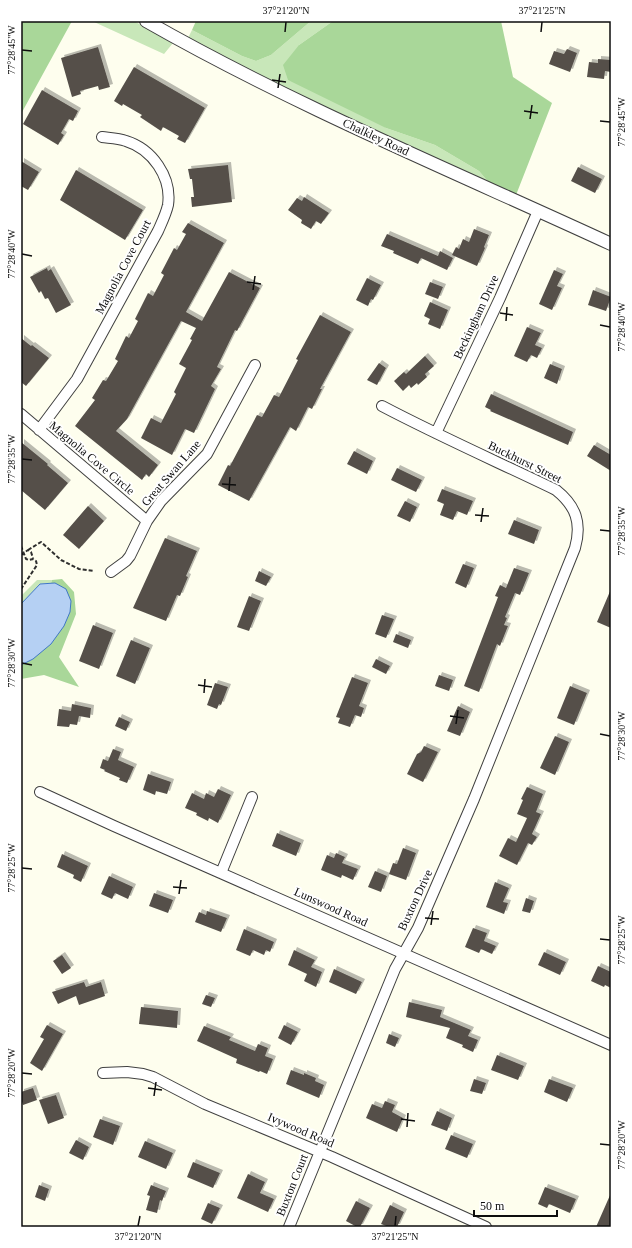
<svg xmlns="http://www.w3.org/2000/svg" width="632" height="1248" viewBox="0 0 632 1248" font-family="Georgia,serif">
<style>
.green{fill:#c8e7b9}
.forest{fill:#a9d799}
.water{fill:#b5d0f3;stroke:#4077c6}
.building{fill:#55504a;filter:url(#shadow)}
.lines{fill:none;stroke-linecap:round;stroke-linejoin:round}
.minor-casing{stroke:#404040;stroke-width:12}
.tertiary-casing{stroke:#404040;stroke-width:14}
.path{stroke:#2f2f2f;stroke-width:2;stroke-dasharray:4 2;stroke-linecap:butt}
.minor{stroke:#fff;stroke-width:10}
.tertiary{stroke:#fff;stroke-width:12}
.ticks{fill:none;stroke:#0d0d0d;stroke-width:1.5}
.labels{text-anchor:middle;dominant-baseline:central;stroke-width:4;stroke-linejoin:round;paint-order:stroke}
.street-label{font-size:12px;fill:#0d0d0d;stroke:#fff}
.neatline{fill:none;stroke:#0d0d0d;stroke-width:1.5}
.ticks-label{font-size:10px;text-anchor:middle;fill:#0d0d0d}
</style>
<defs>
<filter id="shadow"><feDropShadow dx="3" dy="-3" stdDeviation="0" flood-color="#0004"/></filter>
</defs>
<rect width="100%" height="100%" fill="#fefeee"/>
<path class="green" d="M92,21h42l39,22 -9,11z
M311,21h22l-34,24 87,83 49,17 44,26 12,14 -221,-103 -82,-44 4,-8 50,26 14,5 15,-6z
M37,580h15l-1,3 -11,1 -19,20v-8z"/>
<path class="forest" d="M21,21h51l-51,93z
M196,21h115l-40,34 -15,6 -14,-5 -50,-26z
M333,21h168l12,56 39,26 -36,92 -25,-10 -12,-14 -44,-26 -49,-17 -98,-48 -5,-15 16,-20z
M62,579l12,13 2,22 -17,43 20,30 -35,-12 -23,4v-14l12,-6 22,-76h-4l1,-3z"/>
<path class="water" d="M55,583l11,6 5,12 -1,11 -6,14 -13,18 -18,15 -12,6v-61l19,-20z"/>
<path class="building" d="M98,47l12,40 -11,3 -1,-4 -18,5 1,3 -9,3 -11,-39z
M567,49l10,4 -7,19 -21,-8 5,-13 10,3z
M598,59l13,1v12l-6,-1 -1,8 -17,-2 2,-15 9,1z
M134,67l71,41 -20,35 -8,-4 2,-3 -16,-9 -2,4 -21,-14 2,-2 -19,-11 -1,2 -8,-5z
M42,90l36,21 -5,10 -4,-2 -8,14 3,2 -6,10 -35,-21z
M21,161l18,11 -11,18 -7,-4z
M228,165l4,37 -40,5 -1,-10h3l-2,-18h-2l-2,-10z
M578,167l24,12 -7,14 -24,-12z
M76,170l67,40 -18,30 -65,-40z
M304,197l25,16 -8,11 -5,-3 -5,8 -10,-6 1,-3 -14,-10 9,-12 5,3z
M188,223l36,20 -38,69 16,9 27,-49 31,16 -23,43 -2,-1 -18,37 4,2 -10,17 4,3 -21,44 -9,-4 -13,26 -31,-17 10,-20 10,5 15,-29 -2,-2 12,-24 -7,-4 13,-24 -2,-1 6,-11 -15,-7 -54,98 -11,12 42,34 -9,12 -3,-3 -4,6 -67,-54 20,-26 -3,-2 11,-18 3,1 12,-20 -3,-2 11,-23 3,2 9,-17 -3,-2 13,-26 5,3 11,-21 -3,-2 13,-25 3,2 9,-16 -4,-2z
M474,229l15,6 -5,12 1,1 -8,18 -25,-11 4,-8 3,2 4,-10 6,3z
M387,234l51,22 2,-5 13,7 -6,12 -26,-12 -3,6 -25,-11 1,-2 -13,-5z
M47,268l1,3 3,-2 20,36 -15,8 -8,-15 -3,1 -4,-8 -2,2 -9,-16z
M554,270l9,4 -6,12 5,2 -10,22 -13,-6z
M367,278l14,7 -8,15 -2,-1 -3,7 -12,-6z
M430,282l13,5 -5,12 -13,-5z
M593,290l18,7 -5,14 -18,-6z
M430,302l18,8 -8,19 -12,-5 2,-5 -6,-3z
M320,315l31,17 -31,57h2l-10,20 -4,-2 -12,24 -6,-4 -41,74 -31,-16 10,-20 2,1 27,-51 5,2 12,-22 5,2 19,-37 -2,-1z
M527,327l14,6 -6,12 7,3 -5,10 -6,-3 -4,7 -13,-6z
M21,338l10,8 1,-1 17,13 -23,28 -5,-4z
M425,356l9,10 -9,8 2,3 -9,8 -1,-2 -6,5 -2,-3 -6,6 -9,-10 10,-9 2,2z
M379,363l7,5 -9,17 -10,-5z
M550,364l12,5 -5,15 -13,-6z
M491,394l82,38 -5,13 -78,-34 1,-1 -6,-3z
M21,442l27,22 -1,1 21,18 -23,27 -24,-20z
M594,445l17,10v16l-24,-15z
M354,451l19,10 -6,13 -20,-10z
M397,468l25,12 -6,12 -25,-12z
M442,489l31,12 -6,14 -10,-4 -4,9 -13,-5 4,-11 -7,-3z
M405,501l12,6 -7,15 -13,-6z
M88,506l16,15 -25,28 -16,-14z
M514,520l25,10 -5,14 -26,-10z
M165,538l32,13 -11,25 2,1 -8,19 -3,-1 -11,26 -33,-13z
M463,564l11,4 -8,20 -11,-5z
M514,568l15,5 -9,22 -5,-2 -10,24 2,1 -3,7 4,1 -8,20 -3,-2 -18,48 -15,-6 34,-89 -3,-1 5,-11 6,3z
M259,571l12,6 -5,9 -11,-5z
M611,589v39l-14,-6z
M249,596l12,5 -12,30 -12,-4z
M382,615l12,4 -8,19 -11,-4z
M93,625l20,8 -14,36 -20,-8z
M396,634l15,6 -3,8 -15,-6z
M131,640l19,8 -15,36 -19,-8z
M376,659l14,7 -4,8 -14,-7z
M439,675l14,5 -4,11 -14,-5z
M352,677l16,6 -9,23 5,2 -3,9 -6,-2 -5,12 -12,-4 2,-5 -4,-1z
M215,683l13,4 -7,18 -2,-1 -2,5 -10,-4z
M570,686l17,7 -13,32 -17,-7z
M72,704l19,4 -1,10 -11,-2 -2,9 -7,-1 -1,3 -12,-1 2,-17 12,2z
M458,706l12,6 -10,24 -13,-5z
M119,717l11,5 -4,9 -11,-5z
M555,736l14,6 -14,33 -15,-7z
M424,746l14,6 -15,30 -16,-8 10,-20 4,-2z
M113,749l8,3 -3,8 16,7 -7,16 -8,-3 1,-2 -16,-7 1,-1 -5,-2 3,-9 5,2z
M148,774l23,8 -4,12 -11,-3 -1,4 -12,-5z
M527,787l16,7 -7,18 5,2 -9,20 5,3 -5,8 -4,-2 -11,22 -18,-9 9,-18 8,4 11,-24 -10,-4 6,-14 -2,-1z
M218,789l13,6 -13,28 -9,-5 -1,3 -12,-6 1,-2 -12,-5 7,-15 12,6 2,-6 8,4z
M277,833l24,10 -5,13 -24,-10z
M403,848l13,5 -10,27 -17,-6 4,-11 4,1z
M336,853l9,4 -3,6 16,6 -5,11 -11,-5 -1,3 -20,-8 6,-15 7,3z
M62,854l26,12 -7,16 -8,-4 1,-3 -17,-8z
M375,871l12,5 -6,16 -13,-5z
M109,876l24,11 -5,12 -13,-6 -3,6 -11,-5z
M495,882l14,6 -6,14 5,1 -4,11 -18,-7z
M154,893l19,7 -5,13 -19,-7z
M526,898l8,3 -4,12 -8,-2z
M207,911l20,7 -6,14 -26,-10 4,-10 7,3z
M473,928l14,5 -3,8 12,5 -4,8 -11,-5 -2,4 -14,-6z
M244,929l30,13 -4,10 -4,-2 -2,5 -11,-5 -3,6 -14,-6z
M294,950l21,10 -4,7 11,5 -6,15 -12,-6 3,-7 -19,-9z
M544,952l22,10 -6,13 -22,-10z
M62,955l9,13 -9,6 -9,-13z
M598,966l13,6v16l-6,-3 -1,2 -13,-6z
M334,969l28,13 -6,12 -27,-12z
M84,982l2,5 15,-5 4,14 -26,9 -3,-9 -18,8 -6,-12z
M206,995l9,3 -4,9 -9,-3z
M409,1002l33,8 -2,7 31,13 -3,6 10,4 -5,12 -11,-5 1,-2 -17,-7 4,-10 -44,-11z
M141,1007l37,4 -1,17 -38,-4z
M47,1025l16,9 -21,37 -12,-8 14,-24 -4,-2z
M284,1025l14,7 -7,13 -13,-7z
M204,1026l27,11 -2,3 26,11 3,-7 10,4 -3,8 8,3 -6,15 -7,-3 -1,1 -23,-9 1,-4 -40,-18z
M389,1034l10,4 -4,9 -9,-4z
M497,1055l27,11 -6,14 -27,-10z
M291,1070l13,5v-2l12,5 -1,3 9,4 -5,13 -33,-14z
M474,1079l12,4 -4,11 -12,-3z
M549,1079l24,9 -6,14 -23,-10z
M33,1088l4,12 -14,5 -2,-7v-6z
M56,1095l8,23 -16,6 -9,-24z
M385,1101l10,4 -3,7 11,6 -6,14 -31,-14 6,-14 10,4z
M437,1111l15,7 -5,13 -16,-6z
M100,1119l20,7 -7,19 -20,-8z
M451,1135l22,9 -6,14 -22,-9z
M76,1140l13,7 -6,13 -14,-7z
M145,1141l28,12 -7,16 -28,-12z
M193,1162l27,11 -7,15 -26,-11z
M248,1174l17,8 -5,11 14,6 -6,13 -31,-14z
M39,1185l10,4 -4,12 -10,-4z
M151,1185l15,6 -4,10 -2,-1 -3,13 -11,-3 4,-14 -3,-1z
M545,1187l31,12 -6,14 -21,-9 -2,4 -9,-4z
M611,1193v34h-15z
M356,1201l14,7 -10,19h-3l-11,-6z
M208,1203l12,5 -8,16 -11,-5z
M390,1205l14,7 -7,15h-8l-8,-3z"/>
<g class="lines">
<g class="minor-casing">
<path id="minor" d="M21,414l126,107
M39,430l38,-51 81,-148c4,-9 8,-17 10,-26 4,-28 -16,-56 -42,-64 -8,-3 -17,-3 -24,-4
M436,433l64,-135 38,-87
M111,572l15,-11 4,-5 17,-35 14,-20 46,-47 48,-89
M40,792l74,34 497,219
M221,873l31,-76
M103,1073l24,-1 16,2 10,3 52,27 127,53 154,70
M289,1227l106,-258 23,-41 56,-129 101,-251c7,-25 1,-42 -19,-58 -58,-28 -117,-54 -174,-84"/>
</g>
<g class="tertiary-casing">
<path id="tertiary" d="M146,21c149,85 309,151 465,223"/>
</g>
<path class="path" d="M21,546l5,13 3,1 4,-1 3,2 1,4 -16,24
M28,550l13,-8 20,18 18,9 15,2
M21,555l7,-5 3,2 2,6"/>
<use href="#minor" class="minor"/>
<use href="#tertiary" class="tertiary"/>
</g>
<path class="ticks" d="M285,32l1,-10M541,32l1,-10M22,50l10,1M272,80l14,2M278,88l2,-14M524,111l14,2M530,119l2,-14M600,121l10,1M22,254l10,2M247,282l14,2M253,290l2,-14M500,313l13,2M506,321l1,-14M600,325l10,2M22,459l10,1M222,484l14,1M229,491l1,-14M475,515l14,1M481,522l2,-14M600,530l10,1M22,663l10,2M198,685l14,2M204,693l1,-14M450,716l14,2M456,724l2,-14M600,734l10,2M22,868l10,1M173,887l14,1M179,894l2,-14M425,918l14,1M431,925l2,-14M600,939l10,1M22,1073l10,1M148,1088l14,2M154,1096l2,-14M401,1119l14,2M407,1127l1,-14M600,1144l10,1M138,1226l2,-10M395,1226l1,-10"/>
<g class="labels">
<g class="street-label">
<text transform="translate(376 137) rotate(25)">Chalkley Road</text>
<text transform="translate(123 267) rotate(-62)">Magnolia Cove Court</text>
<text transform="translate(476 317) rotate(-65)">Beckingham Drive</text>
<text transform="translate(92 458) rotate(40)">Magnolia Cove Circle</text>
<text transform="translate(525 462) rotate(26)">Buckhurst Street</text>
<text transform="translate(171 473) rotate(-49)">Great Swan Lane</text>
<text transform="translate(415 900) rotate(-65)">Buxton Drive</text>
<text transform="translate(331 907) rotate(24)">Lunswood Road</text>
<text transform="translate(301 1130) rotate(23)">Ivywood Road</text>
<text transform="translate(292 1185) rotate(-68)">Buxton Court</text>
</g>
</g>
<rect width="632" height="1248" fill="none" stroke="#ffffff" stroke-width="44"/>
<path d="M474 1210v6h83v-6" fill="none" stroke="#0d0d0d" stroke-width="2"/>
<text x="480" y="1210" font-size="12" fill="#0d0d0d" stroke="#ffffff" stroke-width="3" paint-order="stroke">50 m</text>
<rect x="22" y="22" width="588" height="1204" class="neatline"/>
<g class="ticks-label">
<text x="286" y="14">37°21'20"N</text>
<text x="542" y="14">37°21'25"N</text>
<text transform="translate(11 50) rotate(-90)" y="4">77°28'45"W</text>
<text transform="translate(621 122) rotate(-90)" y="4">77°28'45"W</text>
<text transform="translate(11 254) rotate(-90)" y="4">77°28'40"W</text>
<text transform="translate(621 327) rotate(-90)" y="4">77°28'40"W</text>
<text transform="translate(11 459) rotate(-90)" y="4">77°28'35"W</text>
<text transform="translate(621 531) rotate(-90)" y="4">77°28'35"W</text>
<text transform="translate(11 663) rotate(-90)" y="4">77°28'30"W</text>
<text transform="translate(621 736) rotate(-90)" y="4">77°28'30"W</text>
<text transform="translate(11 868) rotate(-90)" y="4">77°28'25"W</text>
<text transform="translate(621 940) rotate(-90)" y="4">77°28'25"W</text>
<text transform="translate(11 1073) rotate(-90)" y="4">77°28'20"W</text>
<text transform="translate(621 1145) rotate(-90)" y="4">77°28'20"W</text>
<text x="138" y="1240">37°21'20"N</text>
<text x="395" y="1240">37°21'25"N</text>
</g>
</svg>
